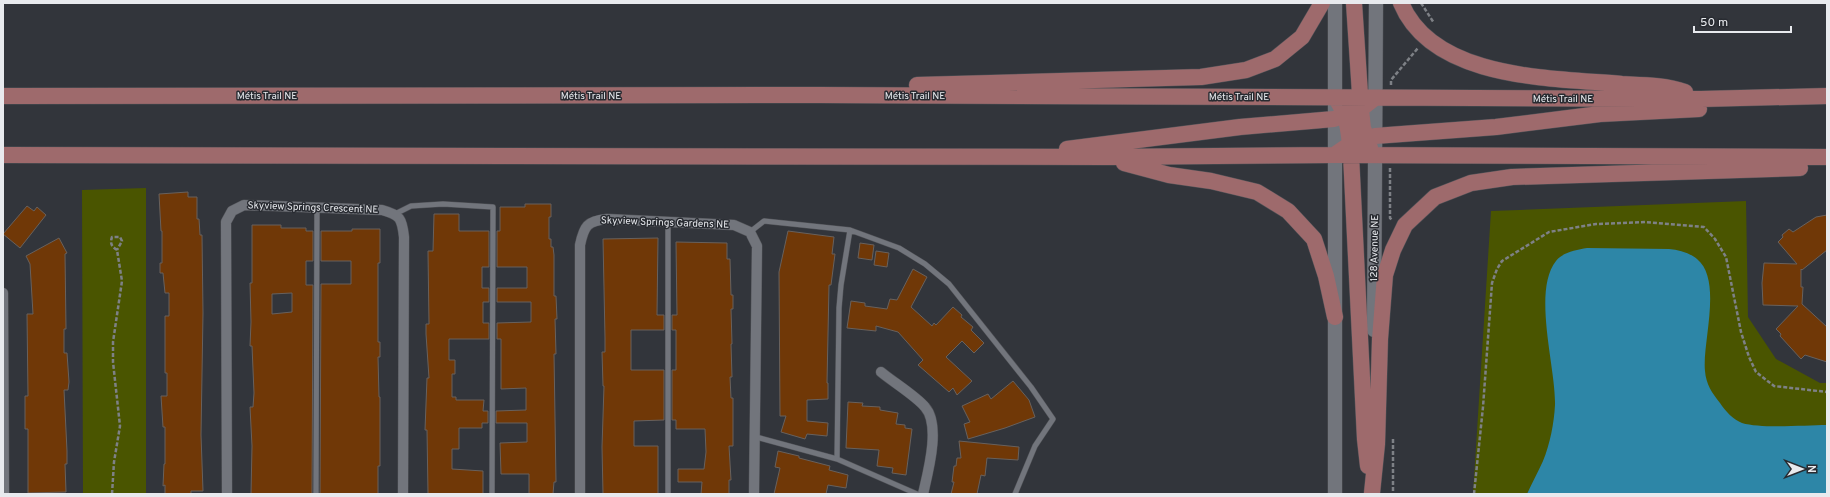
<svg xmlns="http://www.w3.org/2000/svg" width="1830" height="497" viewBox="0 0 1830 497" font-family="Overpass,sans-serif">
<style>
.green{fill:#4a5500}
.water{fill:#2d86a7}
.building{fill:#703807;stroke:#68615d;fill-rule:evenodd}
.lines{fill:none;stroke-linecap:round;stroke-linejoin:round}
.lane-casing{stroke:#505257;stroke-width:6}
.street-casing{stroke:#505257;stroke-width:11}
.secondary-casing{stroke:#505257;stroke-width:15}
.primary-casing{stroke:#505257;stroke-width:17}
.path{stroke:#7e8186;stroke-width:2.5;stroke-dasharray:4 2;stroke-linecap:butt}
.lane{stroke:#72757c;stroke-width:5}
.street{stroke:#72757c;stroke-width:10}
.secondary{stroke:#72757c;stroke-width:14}
.primary{stroke:#9e6a6c;stroke-width:16}
.labels{text-anchor:middle;dominant-baseline:central;stroke-width:3;stroke-linejoin:round;paint-order:stroke}
.street-label{font-size:10px;fill:#e8eaee;stroke:#282b31}
</style>
<rect width="100%" height="100%" fill="#32353b"/>
<path class="green" d="M146,188v306h-63l-1,-304z
M1746,201l2,116 28,42 44,24h7v111h-354l18,-283z"/>
<path class="water" d="M1587,248l82,1c10,1 21,4 28,10 26,21 5,84 8,112 1,13 7,22 15,32 5,8 14,17 22,20 20,6 63,2 85,2v69h-300c5,-11 11,-22 16,-33 7,-17 11,-38 12,-56 1,-37 -23,-114 1,-144 7,-9 20,-11 31,-13z"/>
<path class="building" d="M188,192v5h9v22h2l1,16h2l1,78 -2,122 2,56h-12v3h-26v-9l-2,1 1,-22h1v-37h-2l-2,-31h6v-23h-2v-57h4v-23h-4l-2,-20h-3v-10h2v-32h-1l-2,-37z
M525,204h26v13h-2v22h2v8h2l1,8v41h2l1,23h-2l1,35h-2l2,128h-2l-1,12h-24v-20h-28l-1,-31 27,-1v-19h-31v-12l30,-1v-22l-25,1v-50h-4v-16l34,-1v-20h-34v-14h30v-21h-30v-36h3v-24h25z
M27,206l7,5 3,-4 9,8 -26,33 -17,-14z
M434,214h25v17h30v36h-7v21h7v14h-6v21h6v16h-40v21h6v14h-3v23h4v3h28l-1,11h5v12h-6v5h-23v21h-7v20l31,2v23h-55l-1,-64h-2l2,-52h2l-3,-44v-10h3l-1,-73h5z
M1827,215v35l-25,20 -1,-1v18h2l-1,17 25,23v35l-22,-7 -4,4 -21,-23 1,-2 -5,-5 22,-23 -35,-1 -1,-22 2,-20 33,1 -19,-22 5,-5 -1,-2 7,-6 4,3 23,-15z
M252,225h29v3h25v3h7v30h-7v24h7l-1,209h-61l1,-48 -2,-39h3l1,-14 -2,-47h-2l1,-24 -1,-39h2zM292,293v19l-20,2v-20z
M352,229h28v34h-2v79h2v15h-2l1,40h1v69h-2v28h-58l1,-210h30v-23h-30v-30h31z
M788,231l46,6 -2,17h3l-4,31h-2l-2,98h1v16l-21,1v21l21,2 -1,13 -20,-2 -2,5 -24,-7 5,-16h-6l-1,-144z
M59,238l8,15 -2,1 1,75h-2v24h3l2,29 -1,8h-4l3,61v13h-2l1,28 -38,1v-64h-3v-33h3l-1,-82h6l-3,-50 -4,-8z
M658,238l-1,77h7v15h-33v40h33v50l-30,1v25h24v48h-55l-1,-47 2,-61h-1l-1,-34h3v-14l-2,-99z
M676,242l51,1v16h3l1,36h2v14h-2l1,35h-1l1,33h-2l1,21h2v48h-4l2,34h-2v14h-28l1,-12h-24v-13h26l2,-17 -1,-23h-29v-9h-4v-50h4v-40h-4v-15h5z
M860,243l14,2 -2,15 -14,-2z
M876,251l13,2 -2,14 -13,-2z
M913,269l14,8 -16,30 21,19 2,-3 2,2 17,-18 9,8 -1,2 12,10 -2,3 13,13 -10,10 -12,-12 -16,16 26,24 -15,14 -4,-7 -4,4 -31,-27 5,-5 -25,-28 -22,-6v5l-29,-3 4,-27 14,2v3l22,3 3,-10 7,1z
M1013,381l16,19 6,17 -30,11 -37,11 -4,-15 6,-2 -8,-16 26,-12 3,5z
M848,402l15,1 -1,3 18,1v3l18,3 -2,11 9,1v3l7,1 -6,46 -14,-2 1,-5 -16,-2 2,-16 -33,-2z
M959,441l60,6 -1,13 -31,-2 -2,18 -4,-1 -4,19h-26l3,-12h-2l2,-16h2l1,-8h4z
M778,451l21,5v2l31,8 -1,4 19,5 -2,13 -18,-3 -2,9h-52l6,-26 -5,-1z"/>
<g class="lines">
<g class="lane-casing">
<path id="lane" d="M395,214l16,-8 32,-2 50,3 -1,287
M750,232l14,-11 86,9 49,18 26,16 24,20 82,103 22,32 -18,27 -20,48
M756,437l81,22 80,35
M837,459l2,-151 2,-23 9,-55
M316,494l1,-286
M668,494v-272"/>
</g>
<g class="street-casing">
<path id="street" d="M3,293l1,201
M881,372c12,10 35,24 44,35 16,18 3,65 -2,87
M227,494l-1,-272 6,-11 12,-6 138,5c18,5 20,8 22,27l-1,257
M580,494v-249c4,-19 7,-24 27,-26l127,6 16,7 7,14 -3,248"/>
</g>
<g class="secondary-casing">
<path id="secondary" d="M1335,3v491
M1374,330l2,-327"/>
</g>
<g class="primary-casing">
<path id="primary" d="M1354,3l7,106 2,19 7,20
M1401,3c32,77 151,75 221,81 20,1 43,1 63,8
M917,85l284,-8 45,-7 29,-11 27,-22 20,-34
M3,96l815,-1 883,4 126,-3
M1335,98c13,15 14,37 16,57l14,284 3,27
M1067,149l173,-22 94,-8 27,-10 14,-11
M3,155l1101,2 230,-2 493,2
M1334,155l16,-11 25,-8 121,-9 104,-13 99,-5
M1124,163l45,12 42,6 46,11 31,19 26,28 12,37 9,41
M1372,493l5,-49 3,-105 5,-64 8,-25 12,-25 30,-28 36,-14 41,-6 288,-9"/>
</g>
<path class="path" d="M1421,3l13,20
M1391,85v-5l27,-32
M1390,168v50l2,2
M1393,439v55
M112,494l2,-32 6,-36 -7,-64v-20l9,-61 -5,-31c-6,-4 -7,-7 -5,-13h8l2,4 -5,9
M1474,494l9,-87 9,-124 5,-14 5,-8 47,-29 47,-8 49,-2 59,5 11,12 11,18 15,75 8,25 7,15 18,14 53,6"/>
<use href="#lane" class="lane"/>
<use href="#street" class="street"/>
<use href="#secondary" class="secondary"/>
<use href="#primary" class="primary"/>
</g>
<g class="labels">
<g class="street-label">
<text x="267" y="96">Métis Trail NE</text>
<text x="591" y="96">Métis Trail NE</text>
<text x="915" y="96">Métis Trail NE</text>
<text x="1239" y="97">Métis Trail NE</text>
<text x="1563" y="99">Métis Trail NE</text>
<text transform="translate(313 208) rotate(2)">Skyview Springs Crescent NE</text>
<text transform="translate(665 223) rotate(2)">Skyview Springs Gardens NE</text>
<text transform="translate(1375 248) rotate(-89)">128 Avenue NE</text>
</g>
</g>
<rect width="1830" height="497" fill="none" stroke="#e8eaee" stroke-width="8"/>
<g transform="translate(1802 469) rotate(90)" stroke="#282b31" stroke-width="3" paint-order="stroke">
<path d="M0-3L7 15L0 10L-7 15Z" fill="#e8eaee"/>
<text y="-6" font-size="11" font-weight="bold" text-anchor="middle" fill="#e8eaee">N</text>
</g>
<path d="M1694 26v6h97v-6" fill="none" stroke="#e8eaee" stroke-width="2"/>
<text x="1700" y="26" font-size="12" fill="#e8eaee" stroke="#282b31" stroke-width="3" paint-order="stroke">50 m</text>
</svg>
